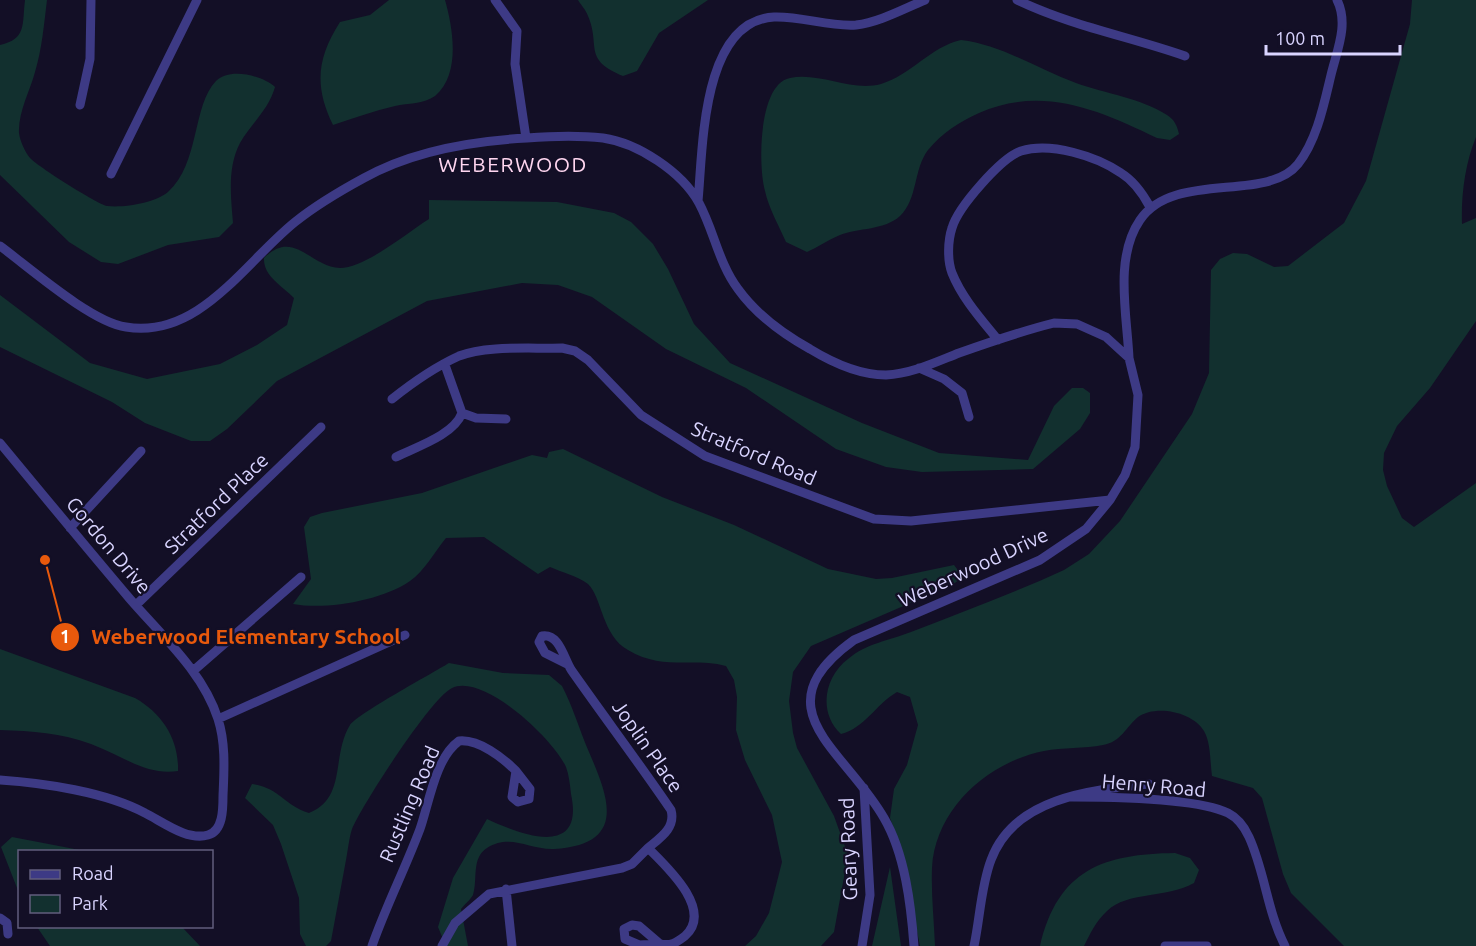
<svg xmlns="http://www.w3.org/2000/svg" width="1476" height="946" viewBox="0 0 1476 946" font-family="Ubuntu,sans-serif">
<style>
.green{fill:#12302f}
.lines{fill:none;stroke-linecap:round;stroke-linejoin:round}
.minor{stroke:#3d3a85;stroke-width:9}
.labels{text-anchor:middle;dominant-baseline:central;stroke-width:4.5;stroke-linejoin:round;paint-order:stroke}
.street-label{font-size:20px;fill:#d9d4ff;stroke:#130f26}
.neighbourhood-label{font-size:21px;letter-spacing:1.5px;fill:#ffd6f0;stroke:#130f26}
.leader{fill:none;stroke:#e8590c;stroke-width:2}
.callout-dot{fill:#e8590c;stroke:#130f26;stroke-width:2}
.mark-label{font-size:18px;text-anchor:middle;font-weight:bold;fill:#fff}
.callout-label{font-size:21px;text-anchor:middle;font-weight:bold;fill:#e8590c;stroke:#130f26;stroke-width:4.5;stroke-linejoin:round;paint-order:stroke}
</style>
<rect width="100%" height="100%" fill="#130f26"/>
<path class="green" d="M25,0h22c-3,24 -5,49 -12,72 -5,19 -17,40 -16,61 1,8 6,19 11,25 7,8 67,46 77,48 17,2 48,-3 61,-14 32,-29 24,-86 48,-111 14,-14 47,-5 59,6 -6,22 -24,37 -35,56 -13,25 -9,54 -7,80l-14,14 -51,8 -50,19 -17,-2 -32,-20 -69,-67v-130c27,-6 22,-21 25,-45z
M389,0h56c8,28 16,74 -10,96 -11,8 -27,7 -40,10 -21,5 -41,12 -62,19 -19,-39 -16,-67 7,-103l30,-7z
M578,0h130l-49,33 -22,38 -14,5c-41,-17 -22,-30 -35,-60 -2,-6 -7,-11 -10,-16z
M1412,0h64v137c-11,27 -15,58 -14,87l14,-6v103l-46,67 -33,38 -13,27 -1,17 4,16 15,32 12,9 62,-44v463h-132l-53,-53 -8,-19 -21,-76 -9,-10 -41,-12c-2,-14 -1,-33 -8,-45 -11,-19 -48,-27 -66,-14 -12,10 -17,25 -35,28 -19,4 -40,2 -59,6 -56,11 -109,58 -112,117 -1,26 2,52 3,78h-15l-21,-103 -9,-25 4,-29 13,-24 11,-40 -8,-28 -13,-5c-21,12 -32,36 -56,42 -23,-21 -17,-57 7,-75 19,-16 40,-18 63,-27 51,-20 103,-39 153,-62l25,-16 31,-33 72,-107 17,-41 2,-103 9,-11 13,-6 14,1 27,13 14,-1 56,-43 22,-42 44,-157z
M961,40c41,5 77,29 115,43 30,11 65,15 91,32 8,5 10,11 12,19l-9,6 -13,-2c-58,-28 -115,-53 -178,-25 -20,9 -37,20 -51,37 -15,20 -10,49 -28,66 -15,14 -42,12 -60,19 -12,5 -22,12 -33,17l-21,-10c-7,-16 -17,-33 -21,-51 -7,-24 -7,-107 25,-113 30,-6 61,14 91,6 30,-9 49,-37 80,-44z
M429,200l128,2 57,11 17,9 22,22 15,25 26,55 36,39 132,60 77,30 89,7 26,-54 18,-18h11l7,5v20l-10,16 -47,40 -111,3 -36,-5 -50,-18 -90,-61 -80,-39 -74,-52 -34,-12 -36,-2 -95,18 -150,80 -50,48 -17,12h-19l-46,-18 -33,-21 -112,-55v-52l90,68 57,16 73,-15 37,-19 30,-20 7,-27c-12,-12 -31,-22 -30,-40 30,-30 46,9 76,10 25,0 67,-35 89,-49z
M563,449l99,48 72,28 94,44 48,10 16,-1 62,-13 9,12 -11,8 -141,61 -18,26 -4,29 4,32 4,15 37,68 14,39 -14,77 -13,14h-76l11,-10 13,-23 13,-51 -10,-47 -27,-55 -9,-30 1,-33 -3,-17 -8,-14c-34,-9 -63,5 -98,-16 -26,-14 -26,-53 -40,-66 -10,-8 -27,-12 -38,-17l-12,7 -54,-37 -38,1c-11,13 -22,34 -36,43 -29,20 -84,29 -117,23l18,-25 -7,-52 6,-10 12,-4 100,-20 110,-38 15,3 2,-6z
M0,649l135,49c28,16 44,42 43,73 -32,5 -57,-16 -87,-27 -30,-11 -59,-13 -91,-14z
M449,663l54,10 46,2 13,11c10,19 16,39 24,59 20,47 46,99 -32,104 -25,1 -43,-16 -67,-1 -16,10 -9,32 -14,47 -2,4 -9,10 -12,14l7,37h-22l-8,-19 15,-49 34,-59c34,16 98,40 84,-25 -1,-9 -2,-19 -5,-27 -12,-27 -82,-94 -114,-79 -21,10 -90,117 -100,141 -3,9 -4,21 -6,31 -5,27 -10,54 -15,81l-5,5h-20l-6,-12 -1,-36 -18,-54 -8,-19 -28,-27 7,-14c28,4 31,21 57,29 38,-15 22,-57 41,-88 9,-12 81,-51 99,-62z
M12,837l73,14 -65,1 -1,41 -18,-46z
M1175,853l15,5 9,12 -5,13c-29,16 -66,8 -87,28 -11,10 -17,23 -23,35h-44c18,-77 64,-92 135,-93z
M890,867l11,79h-29z
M37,927h145l18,19h-150z"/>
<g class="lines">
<path class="minor" d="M495,0l22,31 -2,33 11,74
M1017,0c57,27 111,36 168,56
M80,105l10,-46 1,-59
M111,174l86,-174
M698,201c5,-51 3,-180 76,-184 28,-1 55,10 82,8 24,-3 47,-16 69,-25
M0,246c30,22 91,76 126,81 73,12 118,-64 169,-105 20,-16 45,-31 69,-44 48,-27 108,-37 163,-40 24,-2 51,-3 76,0 35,5 79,34 96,65 15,28 20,61 39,86 18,25 45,45 72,60 23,14 49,26 76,26 25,-1 50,-13 73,-22 31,-11 63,-22 95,-30l23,1 29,13 23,21 9,37 -3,52 -10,28 -15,25 -24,29 -46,31 -186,80c-96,69 -9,109 30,178 21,36 27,87 30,128
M998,340c-17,-21 -36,-42 -46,-67 -5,-13 -4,-33 0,-45 6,-21 49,-70 69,-77 30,-9 75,5 100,22 13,8 22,21 29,34
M1129,358c-2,-44 -15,-100 11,-138 34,-50 127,-17 158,-56 19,-24 26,-60 33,-89 6,-25 18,-51 6,-75
M445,365l17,48
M919,368l25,11 18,14 7,24
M392,399c20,-16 43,-32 67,-43 27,-11 73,-7 103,-8l13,3 13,9 53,55 64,41 169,63 37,2 199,-21
M462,413l14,5 30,1
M0,443c43,52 86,104 130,156 32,37 73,73 88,120 8,25 6,52 5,77 0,13 0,35 -15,39 -21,6 -45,-13 -63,-22 -39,-21 -101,-30 -145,-33
M396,457c20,-10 58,-22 66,-44
M70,528l71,-77
M136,605l185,-178
M567,664l-22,-11 -6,-11 3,-6c18,-3 22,24 30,35 33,47 67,92 99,139 5,18 -11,28 -23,38
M193,671l108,-94
M218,719l187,-84
M516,771l14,18 -1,10 -11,3 -6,-5z
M1072,797c37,0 124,1 156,16 10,5 16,13 21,24 16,35 18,74 36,109
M506,889l6,57
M0,918l7,5 1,11
M632,925l7,1 21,18 -21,1 -14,-6 -1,-10z
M372,946c14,-40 33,-77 48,-117 9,-25 15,-71 39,-88 20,-2 44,17 57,30
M442,946l13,-23 34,-29 133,-26 10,-4 16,-16c19,19 66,62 37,88 -9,7 -14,10 -25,8
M862,946l8,-51 -6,-107
M974,946c6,-28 7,-60 17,-86 23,-63 101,-70 158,-76
M1165,946h42"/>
</g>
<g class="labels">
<g class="street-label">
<text transform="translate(754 453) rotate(23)">Stratford Road</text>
<text transform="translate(216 503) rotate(-44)">Stratford Place</text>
<text transform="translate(109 545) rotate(50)">Gordon Drive</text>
<text transform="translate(973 567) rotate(-25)">Weberwood Drive</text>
<text transform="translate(648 746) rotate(55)">Joplin Place</text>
<text transform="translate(1154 785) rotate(5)">Henry Road</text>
<text transform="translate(409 804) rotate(-67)">Rustling Road</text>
<text transform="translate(848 849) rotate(-92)">Geary Road</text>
</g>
<g class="neighbourhood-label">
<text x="513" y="164">WEBERWOOD</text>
</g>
</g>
<path class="leader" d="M45 560L65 637"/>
<g class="callout-dot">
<circle cx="45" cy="560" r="6"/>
<circle cx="65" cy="637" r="15"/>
</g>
<g class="mark-label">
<text x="65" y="643">1</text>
</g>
<g class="callout-label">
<text x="246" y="644">Weberwood Elementary School</text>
</g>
<rect x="18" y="850" width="195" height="78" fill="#130f26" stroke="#625e7d" stroke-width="1.5"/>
<rect x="30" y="870" width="30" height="9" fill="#3d3a85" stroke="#625e7d" stroke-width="1.5"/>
<text x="72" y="880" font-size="18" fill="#d9d4ff">Road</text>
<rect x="30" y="895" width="30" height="18" fill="#12302f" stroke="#625e7d" stroke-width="1.5"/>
<text x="72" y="910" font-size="18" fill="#d9d4ff">Park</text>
<path d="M1266 45v9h134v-9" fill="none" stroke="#d9d4ff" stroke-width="3"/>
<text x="1275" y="45" font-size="18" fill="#d9d4ff" stroke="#130f26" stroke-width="4.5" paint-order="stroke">100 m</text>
</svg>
